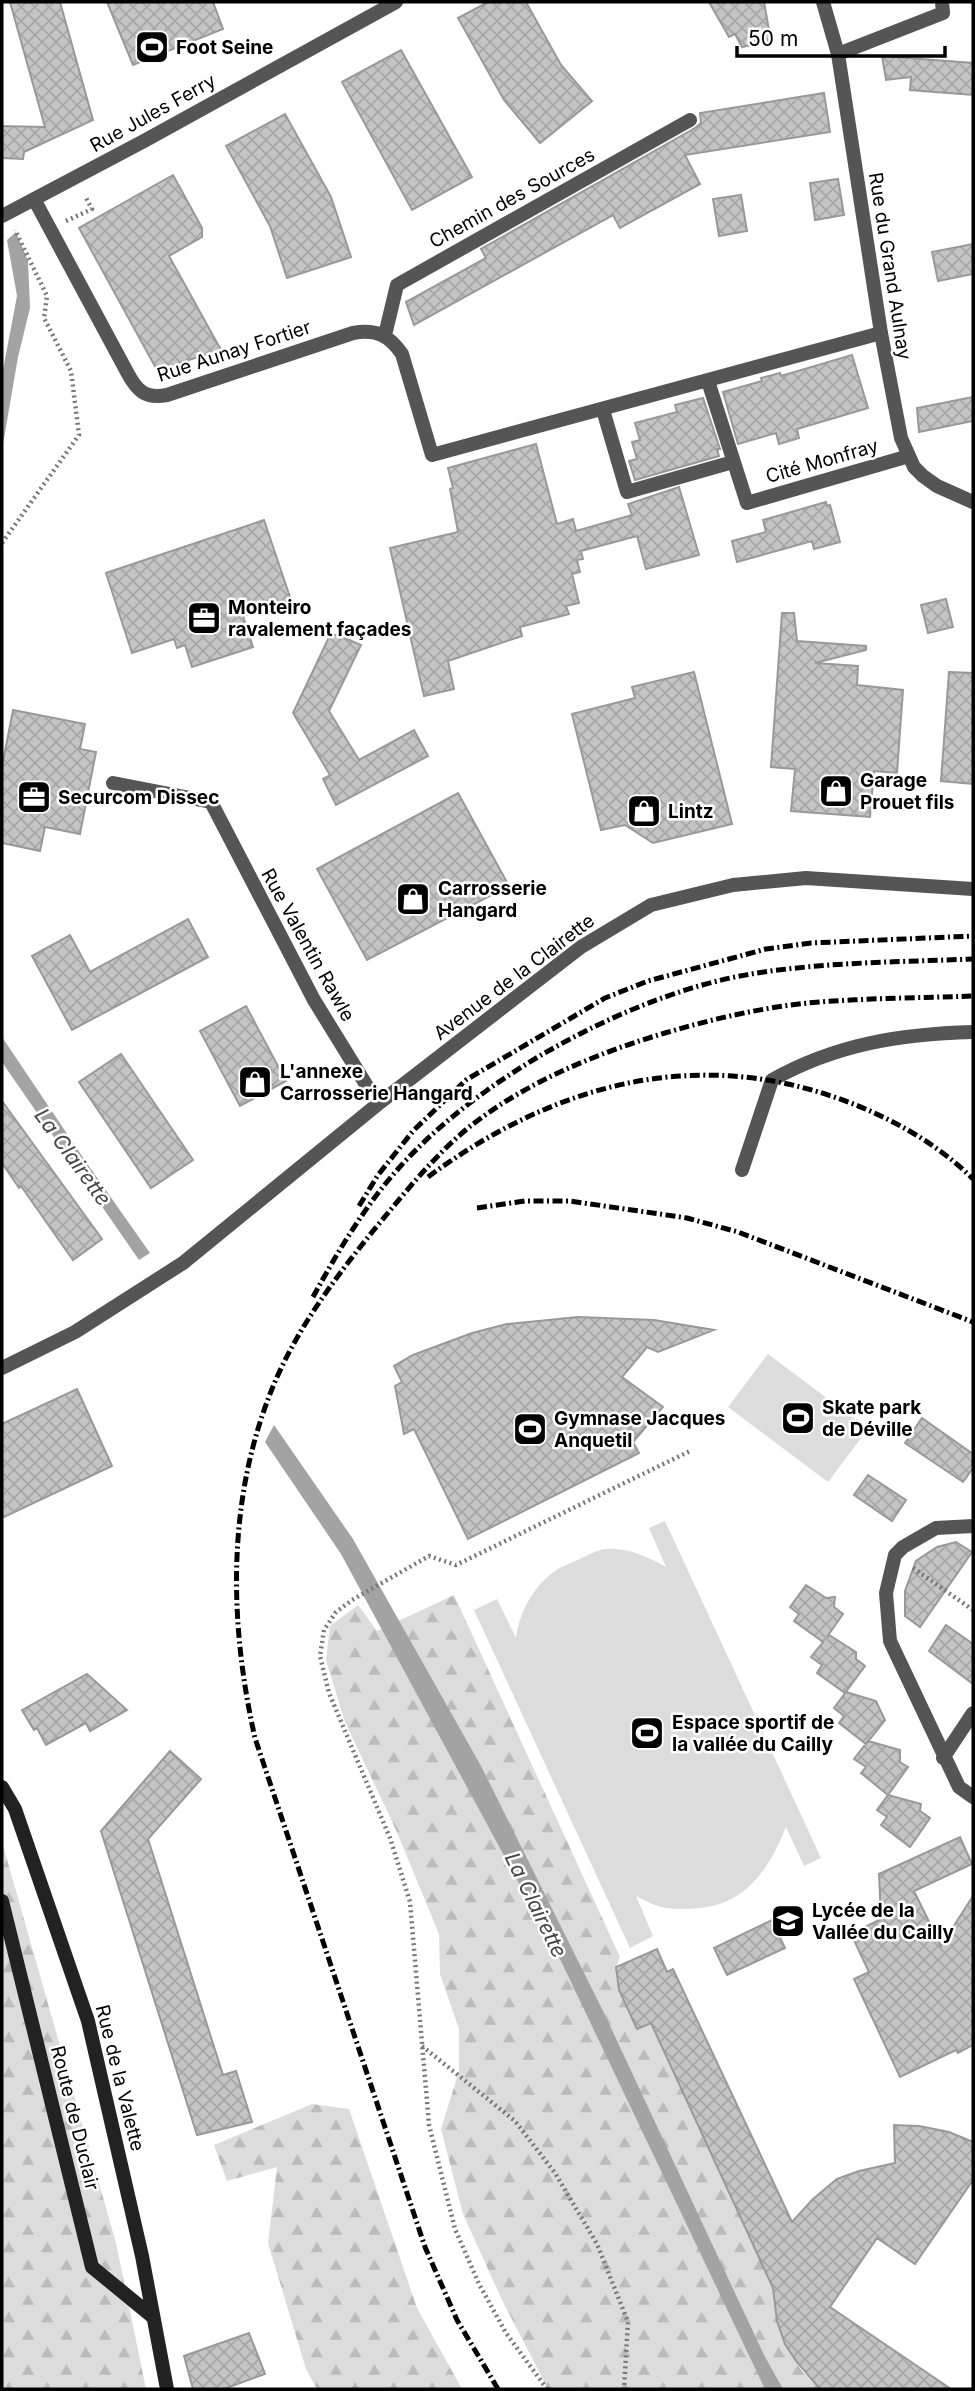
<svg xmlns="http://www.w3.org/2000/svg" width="975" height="2391" viewBox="0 0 975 2391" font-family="Inter,sans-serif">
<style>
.forest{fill:url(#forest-firs)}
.garden{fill:#dcdcdc}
.water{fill:#a3a3a3}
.building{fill:url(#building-cross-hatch);stroke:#999;stroke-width:2}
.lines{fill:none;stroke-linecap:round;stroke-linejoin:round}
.path{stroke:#777;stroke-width:4.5;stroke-dasharray:2 3.5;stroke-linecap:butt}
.lane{stroke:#555;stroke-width:14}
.street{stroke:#555;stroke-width:14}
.secondary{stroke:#222;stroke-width:14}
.rail{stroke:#000;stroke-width:5;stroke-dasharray:10 3.5 2 3.5;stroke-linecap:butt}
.labels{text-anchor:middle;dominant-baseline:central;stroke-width:5;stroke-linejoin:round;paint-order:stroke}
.poi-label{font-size:19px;font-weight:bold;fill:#000;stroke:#fff;text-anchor:start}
.street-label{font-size:19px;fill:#000;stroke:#fff}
.water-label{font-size:21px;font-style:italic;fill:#444;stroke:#fff}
</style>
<defs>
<pattern id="forest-firs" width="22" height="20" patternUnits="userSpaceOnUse" patternTransform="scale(1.75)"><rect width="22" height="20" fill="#dcdcdc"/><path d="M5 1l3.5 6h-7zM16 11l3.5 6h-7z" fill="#bbb"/></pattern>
<pattern id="building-cross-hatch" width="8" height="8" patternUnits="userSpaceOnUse" patternTransform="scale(1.75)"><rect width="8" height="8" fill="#c4c4c4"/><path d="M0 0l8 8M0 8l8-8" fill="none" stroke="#a7a7a7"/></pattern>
</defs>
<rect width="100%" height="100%" fill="#fff"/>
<path class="forest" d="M454,1595l166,362c-11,25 7,50 17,72l14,-6 122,265c2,39 16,76 48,101h-273l-46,-89 -39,-86 -22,-85 18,-58v-42l-19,-55 -1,-40 -43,-104 -51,-108 -19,-62 4,-34 28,-21 19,26z
M2,1842l114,401 30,146h-144z
M312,2104l37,5 68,199 45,81h-145l-11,-20 -38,-126 9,-76 -50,14 -13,-36z"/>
<path class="garden" d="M768,1354l100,75 -40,53 -100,-75z
M665,1521l156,337 -17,8 -18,-39c-16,40 -39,77 -86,81 -13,1 -26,2 -39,-1 -8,-2 -17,-7 -25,-11l17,40 -23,12 -156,-338 23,-11 19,39c3,-24 16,-49 35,-64 8,-7 20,-11 29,-15 8,-4 17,-9 25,-10 22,-2 43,8 61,18l-17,-39z"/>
<path class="water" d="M16,232l12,29 2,47 -12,49 -16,93v-75l15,-79 -10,-56z
M2,1037l84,125 64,91 -11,7 -133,-192 -4,-7z
M274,1425l79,114 128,227 123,247 160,342 19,34h-18l-204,-428 -220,-407 -76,-112z"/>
<path class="building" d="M10,2h50l33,118 -69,32 -1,7 -21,-1v-32l43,1z
M107,2h106l10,27 -90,36z
M488,2h38l35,63 31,36 -52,42 -36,-43 -46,-82z
M709,2h55l7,39 -29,6 -7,-13 -6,3z
M401,50l71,127 -60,33 -70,-128z
M882,56l91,7v32l-63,-5 1,-13 -25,3z
M824,93l6,39 -145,23 15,29 -80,44 -7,-13 -199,110 -8,-23 80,-44 -5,-9 214,-121 6,-5 -1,-10z
M285,114l46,83 20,60 -64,21 -17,-52 -44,-80z
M173,175l29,53v9l-33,19 52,94 -64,20 -78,-142z
M838,179l6,36 -29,5 -5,-37z
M741,195l6,36 -28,5 -6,-37z
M973,244v30l-35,7 -6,-29z
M852,355l16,53 -71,21 2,9 -20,6 -3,-11 -38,11 -15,-52 39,-11 -1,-3 19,-5 1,3z
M973,397v24l-54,11 -2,-24z
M703,398l17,51h-3l2,7 -84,24 -6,-19 8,-2 -5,-17 8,-2 -5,-17 42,-11 -2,-7z
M536,444l21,80 16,-5 3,12 56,-16 -4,-11 51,-17 20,68 -53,14 -9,-33 -56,15 2,8 -6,1 3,12 -8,2 7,29 -13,3 3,8 -49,13 2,9 -74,25 6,28 -30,7 -34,-148 68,-16 -8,-43 3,-1 -5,-20z
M826,502l1,4 3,-1 10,37 -26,7 -2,-8 -75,21 -5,-21 34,-9 -3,-12z
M264,520l27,80 -48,16 10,31 -61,20 -7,-22 -8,3 -3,-9 -42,14 -26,-80z
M946,599l7,28 -25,6 -7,-28z
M782,613h12l3,28 69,5v4l-51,13 43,3 -1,19 46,5 -6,83 -23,-2 -4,46 -79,-6 4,-42 -24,-2z
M330,635h8l23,10 -32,66 30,49 55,-30 14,26 -92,49 -13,-26 7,-4 -37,-62z
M694,672l38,152 -79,19 -28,-18 -24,5 -29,-116 63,-16 -3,-11z
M949,672l24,1v111l-32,-3z
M13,710l72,14 -5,25 16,3 -16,82 -35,-7 -5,24 -38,-8v-76z
M458,793l51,93 -142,74 -50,-91z
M188,919l20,38 -136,73 -40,-74 38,-21 20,37z
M246,1006l40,75 -46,25 -40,-75z
M121,1054l72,106 -42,28 -72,-106z
M2,1101l100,138 -29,21 -52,-74 -2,2 -17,-25z
M578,1317l76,3 60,10 -56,22 -11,-5 -25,30 41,30 -30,35 6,11 -171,86 -54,-110 -10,5 -9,-48 7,-4 -8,-16 19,-11 59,-22 35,-9z
M77,1389l35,77 -110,52v-94z
M922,1418l51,36v14l-10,14 -58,-39z
M868,1475l38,25 -14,21 -38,-26z
M956,1542l16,10 -52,75 -15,-11v-25l11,-30 21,-14z
M806,1585l20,13 9,-1 -1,10 9,7 -16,23 2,-2 27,17v7l9,7 -20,27 -28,-20 5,-8 -11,-8 12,-15 -29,-21 5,-7 -9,-7z
M946,1625l27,19v40l-44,-33z
M87,1674l40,36 -37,21 -4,-8 -40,22 -9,-17 -3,2 -12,-20z
M846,1692l30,9 9,19 -19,24 -27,-21 5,-7 -10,-8z
M868,1741l32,9v12l8,5 -20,28 -27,-22 5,-6 -12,-8z
M170,1751l31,28 -53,60 75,236 13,-4 16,51 -55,13 -96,-304z
M888,1795l33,9 -1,7 10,7 -20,29 -29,-22 6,-8 -10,-7z
M960,1837l12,27 -58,27 27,55 32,-50v149l-15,8 -2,-3 -56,27 -46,-98 15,-7 -18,-38 30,-15 -2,-45z
M772,1920l13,28 -58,27 -13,-27z
M657,1949l10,23 6,-3 119,253 21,-23 24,-20 22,-8 36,-8 -1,-38 25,1 30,6 24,10v38l-58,84 -38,-26 -47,69 121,82h-131l-24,-28 -11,-17 -8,-23 -4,-33 -122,-265 -14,6 -18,-39 -3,-23z
M249,2333l16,41 -41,15h-31l-9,-33z"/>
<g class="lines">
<path class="path" d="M66,221l26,-12 -7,-13
M2,543l77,-108 -8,-64 -27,-53 3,-22 -32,-66
M913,1568l60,42
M422,2046l93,75 40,52 42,71 31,78 -4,67
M547,2389l-41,-56 -27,-49 -24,-55 -26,-104 -19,-223 -20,-64 -61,-145 -9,-37 4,-26 12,-18 16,-12 77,-44 27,9 234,-114"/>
<path class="lane" d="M838,54l105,-41 -1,-11
M113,783l98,19
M742,1170l30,-90c64,-36 129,-46 201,-48"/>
<path class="street" d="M823,2l15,52 43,279 20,105 13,29 9,9 14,10 36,16
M34,199l93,173c10,19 18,27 40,23l186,-62c23,-4 36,2 49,21l30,101 449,-122
M2,216l142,-75 252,-139
M385,335l12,-50 293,-165
M708,381l39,122 162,-47
M603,410l24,82 106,-30
M211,802l103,198 64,104
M2,1368l73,-36 108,-69 195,-159 203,-157 70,-42 82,-20 73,-7 167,11
M973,1526l-37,2 -33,19 -8,8 -9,38 4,48 69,146 14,10
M943,1758l30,-45"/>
<path class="secondary" d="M2,1787l13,22 73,212 54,235 25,133
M2,1901l90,366 61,50"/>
<path class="rail" d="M428,1177c122,-90 261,-131 409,-79 49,17 99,44 136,81
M359,1206l19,-31 35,-44 53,-51 139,-82 43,-17 118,-32 45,-6 162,-7
M477,1208l48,-7h45l117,17 51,14 235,90
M313,1297c24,-44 51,-90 85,-128 81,-92 233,-175 353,-195 73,-12 148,-12 222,-15
M498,2389l-41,-69 -32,-73 -170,-509c-25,-111 -28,-228 12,-336 23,-64 64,-119 106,-171 30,-36 59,-73 95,-103 56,-45 129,-75 197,-95 47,-14 95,-25 143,-30 55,-5 111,-5 165,-7"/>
</g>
<defs>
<g id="stadium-square" transform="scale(1.75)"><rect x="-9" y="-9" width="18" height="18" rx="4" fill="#000" stroke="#fff"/><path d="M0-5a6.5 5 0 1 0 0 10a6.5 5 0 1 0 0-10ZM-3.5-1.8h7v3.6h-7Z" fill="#fff"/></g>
<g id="office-square" transform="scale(1.75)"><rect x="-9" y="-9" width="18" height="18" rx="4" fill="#000" stroke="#fff"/><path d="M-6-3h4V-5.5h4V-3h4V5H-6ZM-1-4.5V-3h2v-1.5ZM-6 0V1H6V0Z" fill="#fff"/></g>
<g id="shop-square" transform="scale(1.75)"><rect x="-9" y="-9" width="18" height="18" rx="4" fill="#000" stroke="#fff"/><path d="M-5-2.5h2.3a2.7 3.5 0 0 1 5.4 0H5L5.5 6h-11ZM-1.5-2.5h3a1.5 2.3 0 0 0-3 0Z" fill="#fff"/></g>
<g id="school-square" transform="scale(1.75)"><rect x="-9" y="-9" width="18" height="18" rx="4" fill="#000" stroke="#fff"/><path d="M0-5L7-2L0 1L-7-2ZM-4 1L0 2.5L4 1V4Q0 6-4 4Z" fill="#fff"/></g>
</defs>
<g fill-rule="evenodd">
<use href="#stadium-square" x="152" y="47"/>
<use href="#office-square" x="204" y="618"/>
<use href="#shop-square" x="836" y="791"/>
<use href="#office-square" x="34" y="797"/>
<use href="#shop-square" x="644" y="811"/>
<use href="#shop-square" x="413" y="899"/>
<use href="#shop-square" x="255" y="1082"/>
<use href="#stadium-square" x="798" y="1418"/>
<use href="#stadium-square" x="530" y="1429"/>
<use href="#stadium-square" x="647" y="1733"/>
<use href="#school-square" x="788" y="1921"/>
</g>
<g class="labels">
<g class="poi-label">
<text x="176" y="47">Foot Seine</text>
<text x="228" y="607">Monteiro<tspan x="228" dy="22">ravalement façades</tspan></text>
<text x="860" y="780">Garage<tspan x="860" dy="22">Prouet fils</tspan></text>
<text x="58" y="797">Securcom Dissec</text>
<text x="668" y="811">Lintz</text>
<text x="438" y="888">Carrosserie<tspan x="438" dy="22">Hangard</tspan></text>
<text x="280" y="1071">L'annexe<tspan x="280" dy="22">Carrosserie Hangard</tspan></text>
<text x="822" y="1407">Skate park<tspan x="822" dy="22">de Déville</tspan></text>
<text x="554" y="1418">Gymnase Jacques<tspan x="554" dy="22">Anquetil</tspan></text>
<text x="672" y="1722">Espace sportif de<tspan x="672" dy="22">la vallée du Cailly</tspan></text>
<text x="812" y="1910">Lycée de la<tspan x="812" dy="22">Vallée du Cailly</tspan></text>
</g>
<g class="street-label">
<text transform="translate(153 113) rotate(-29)">Rue Jules Ferry</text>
<text transform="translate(512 198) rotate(-29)">Chemin des Sources</text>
<text transform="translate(890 266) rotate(81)">Rue du Grand Aulnay</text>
<text transform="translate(234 351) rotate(-18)">Rue Aunay Fortier</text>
<text transform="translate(822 461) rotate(-16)">Cité Monfray</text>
<text transform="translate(308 945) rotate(61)">Rue Valentin Rawle</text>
<text transform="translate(514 977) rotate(-37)">Avenue de la Clairette</text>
<text transform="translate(120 2078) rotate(76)">Rue de la Valette</text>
<text transform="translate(75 2118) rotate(76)">Route de Duclair</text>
</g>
<g class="water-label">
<text transform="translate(73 1157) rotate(54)">La Clairette</text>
<text transform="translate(536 1905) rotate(64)">La Clairette</text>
</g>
</g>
<rect width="975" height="2391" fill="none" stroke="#000000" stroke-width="7"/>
<path d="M737 46v10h208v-10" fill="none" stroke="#000000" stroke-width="3.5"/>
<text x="748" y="46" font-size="21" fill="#000000" stroke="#ffffff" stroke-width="5" paint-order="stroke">50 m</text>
</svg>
